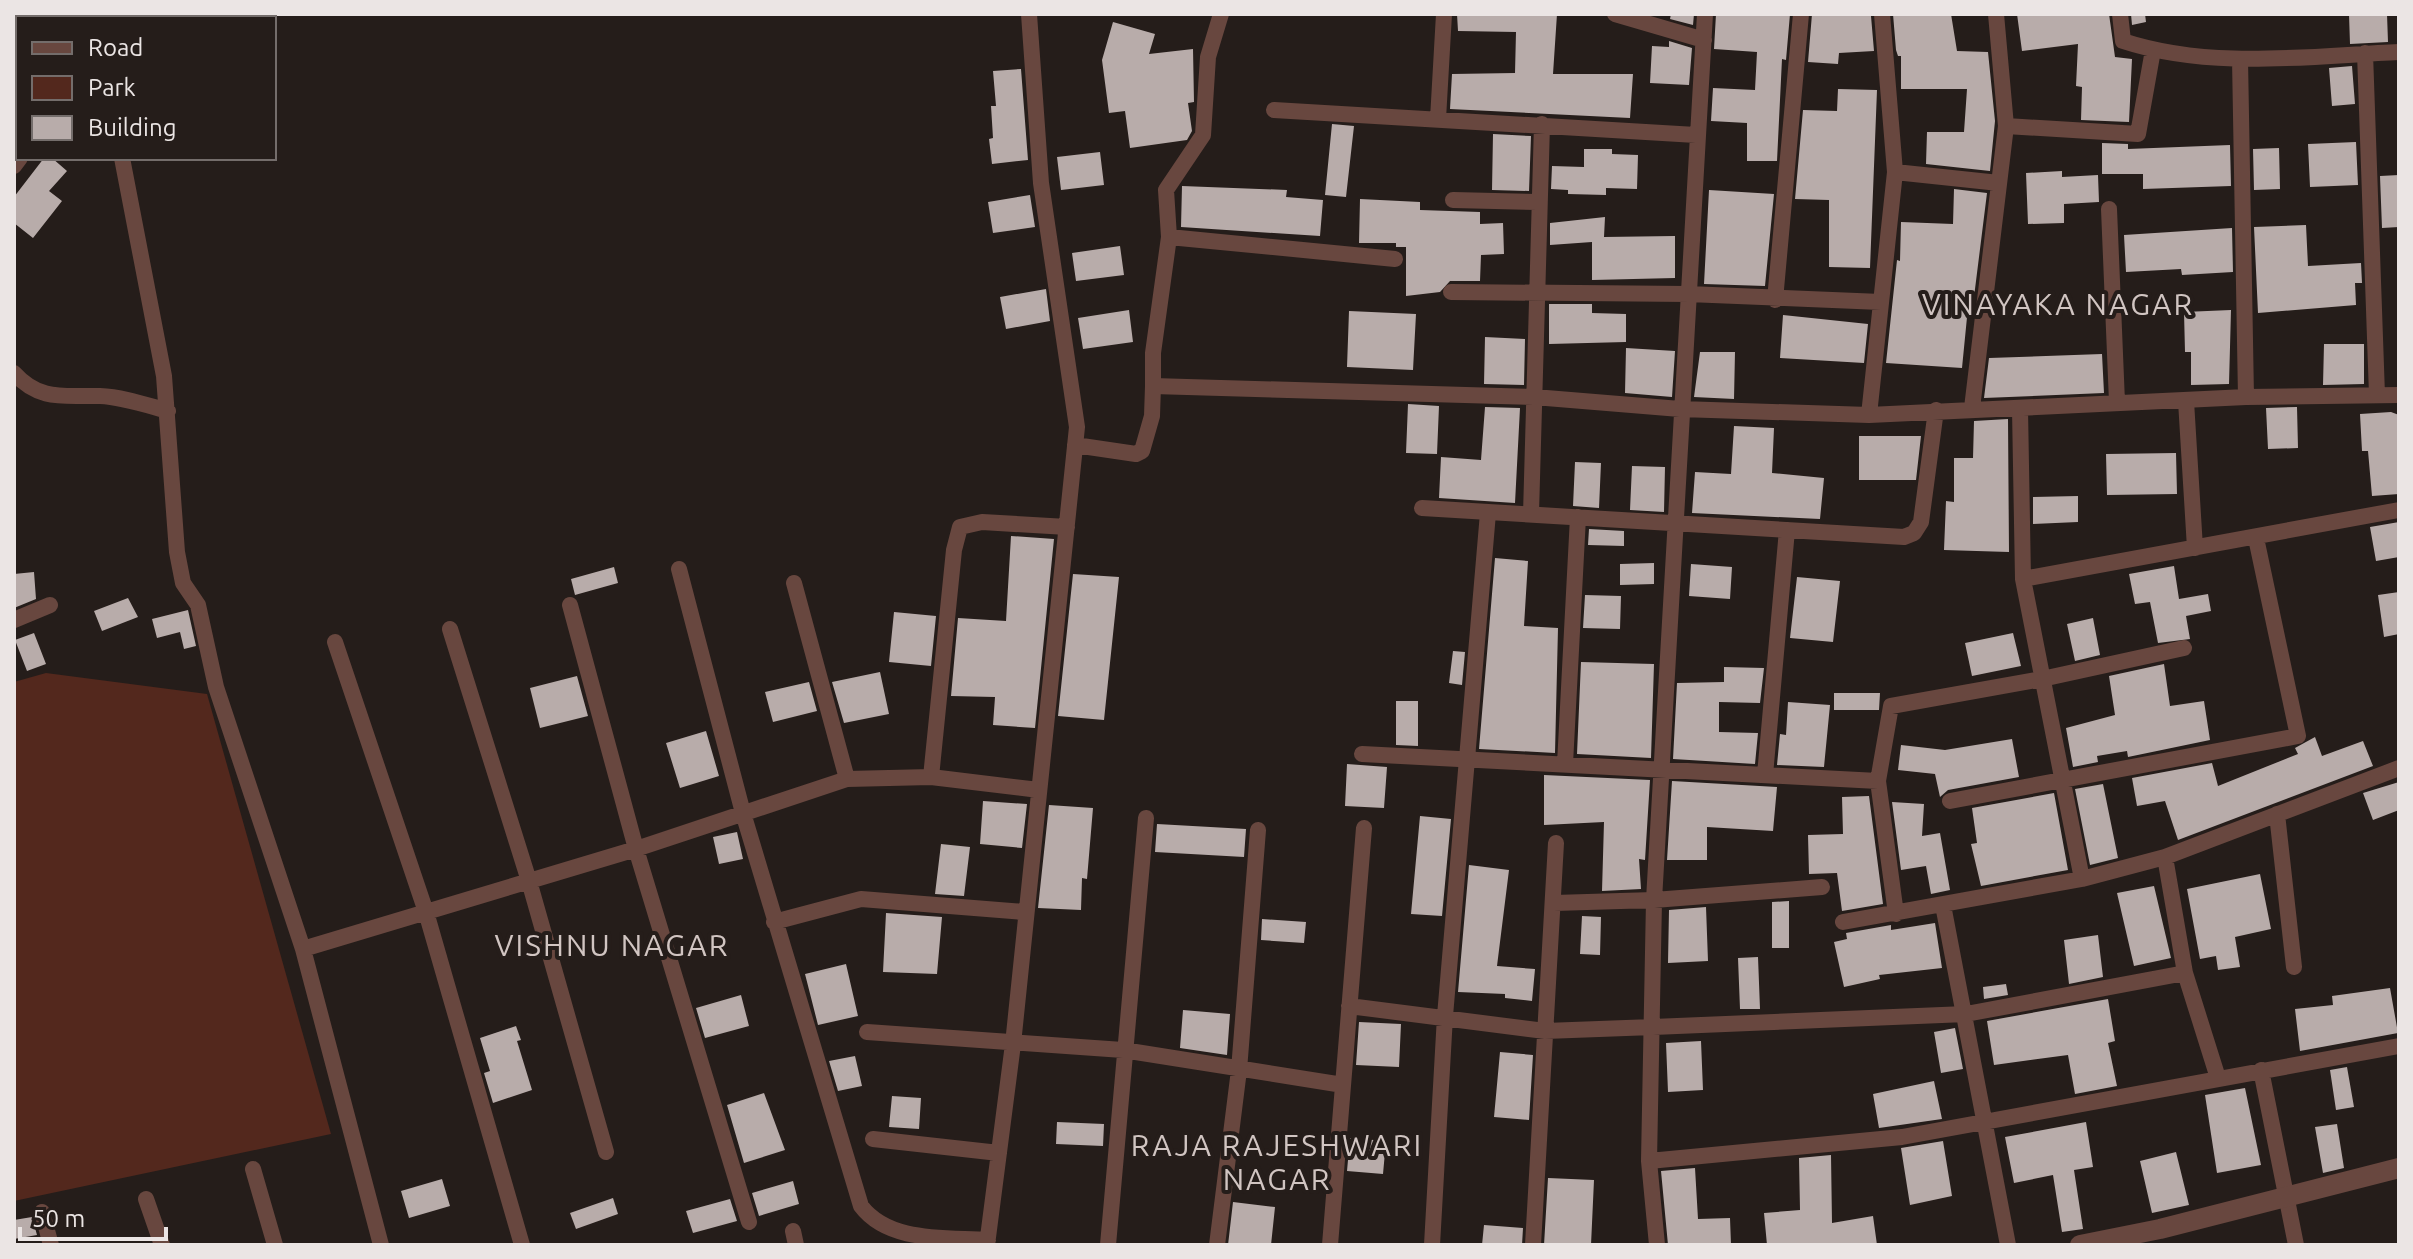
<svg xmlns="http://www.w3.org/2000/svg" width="2413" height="1259" viewBox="0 0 2413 1259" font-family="Ubuntu,sans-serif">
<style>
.green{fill:#53281d}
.building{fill:#b8acaa}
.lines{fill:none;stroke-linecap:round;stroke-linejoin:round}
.minor{stroke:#68473f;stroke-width:16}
.tertiary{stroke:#68473f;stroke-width:20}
.labels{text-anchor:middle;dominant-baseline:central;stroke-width:8;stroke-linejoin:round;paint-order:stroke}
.neighbourhood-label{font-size:30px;letter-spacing:2px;fill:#d1c5c2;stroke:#251d1a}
</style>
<rect width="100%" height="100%" fill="#251d1a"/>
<path class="green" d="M46,673l161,21 124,440 -317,67v-519z"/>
<path class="building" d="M1457,14h100l-4,60h80l-3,44 -180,-9 2,-35 63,-1 1,-41 -58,-1z
M1671,14h23l-1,11 -23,-6z
M1716,14h74l-4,46 -4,-1 -5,102h-30v-38l-36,-2 2,-33 42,2 2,-38 -43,-3z
M1812,14l59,2 3,35 -35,2 -1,11 -30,-2z
M1893,14h58l6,37 31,1 7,69 -5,50 -64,-7 1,-32h37l3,-43h-66v-33h-3l-2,-6z
M2017,14h92l6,43 17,2 -3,63 -48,-2 1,-33 -6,-1 2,-42 -56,7z
M2131,14h14l1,8 -14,3z
M2349,14h38l1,28 -38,2z
M1113,22l42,12 -6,20 44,-5 1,53 -6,1 4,28 -5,9 -57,8 -5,-37 -16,2 -7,-53z
M1669,41l23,7 -3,37 -39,-2 2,-37 17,1z
M2352,66l3,38 -23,2 -3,-38z
M1021,69l7,91 -36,4 -3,-25 4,-1 -2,-32h5l-3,-35z
M1838,89l39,1 -7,178 -41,-1v-67l-34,-1 8,-89 34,1z
M1332,124l22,2 -8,71 -21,-2z
M1493,134l38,2 -2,55 -37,-1z
M2356,142l2,43 -48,2 -2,-43z
M2102,143l26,1v5l102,-4 1,41 -88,3v-15h-41z
M2279,148l1,41 -26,1 -1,-41z
M1584,149h28v5l26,1 -1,34 -31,-1v7l-38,-1v-4l-17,-1 1,-23 32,1z
M1100,152l4,33 -43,5 -4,-33z
M44,158h8l15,13 -18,20 13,10 -29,37 -19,-15v-26z
M2062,171v6l36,-2 1,27 -35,2v19l-36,1 -2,-51z
M2399,175v52l-17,1 -2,-52z
M1182,186l105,4 -1,7 37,3 -3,36 -139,-9z
M1954,189l33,4 -13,104h-5l-7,71 -76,-5 11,-103 3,1 1,-39 52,2z
M1709,190l65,4 -9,92 -61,-2z
M1030,195l5,32 -42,6 -5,-31z
M1360,199l60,3v8l60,2v12l23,-1 1,31 -23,1 -1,26h-30l-10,11 -34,4v-49h-10v-4h-37z
M1605,217l-1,20 71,-1v42l-83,2v-38l-42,3v-22z
M2306,225l2,41 53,-3 1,20h-7l1,22 -98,8 -4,-86z
M2232,228l1,44 -51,3 -1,-6 -55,3 -2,-37z
M1120,246l4,29 -48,6 -4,-28z
M1046,289l4,32 -44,8 -6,-32z
M1549,304h43v9l34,1v28l-77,2z
M1129,310l4,32 -50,7 -5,-31z
M2231,310l-2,74 -38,1v-33h-6l-1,-40z
M1349,311l67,3 -3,56 -66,-3z
M1783,315l85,9 -4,39 -84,-5z
M1485,337l40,2 -1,46 -40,-1z
M2324,344h40v40l-41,1z
M1626,348l49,3 -3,46 -47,-4z
M1700,352h35l-1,47 -40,-2z
M2102,354l2,39 -120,5 5,-40z
M1408,404l31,2 -2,48 -31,-1z
M1485,407l35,1 -5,95 -76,-5 2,-41 40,3z
M2297,407l1,41 -30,1 -2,-41z
M2391,412l8,3v79l-27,2 -4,-45h-6l-2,-37z
M2008,419l1,133 -65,-2 2,-49 8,1v-44h19l1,-37z
M1734,426l40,2 -2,45 52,5 -4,41 -128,-6 3,-41 36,2z
M1859,436h62l-5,44h-57z
M2176,453l1,41 -70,1 -1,-41z
M1575,462l26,1 -2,45 -26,-2z
M1632,466l33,1 -1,45 -34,-2z
M2078,496v26l-45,2v-27z
M2399,522v35l-23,4 -6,-34z
M1589,529l35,2v15l-36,-1z
M1011,536l43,3 -19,189 -42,-3 2,-28 -44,-1 7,-78 48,3z
M1495,558l33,3 -4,65 34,2 -3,125 -76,-4z
M1654,563v21l-34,1v-21z
M1691,564l41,3 -2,32 -41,-3z
M2174,566l5,33 29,-5 3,17 -25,5 4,23 -32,4 -8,-41 -15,2 -6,-30z
M614,567l4,16 -43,12 -4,-16z
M34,572l2,27 -22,9v-34z
M1073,574l46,3 -15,143 -46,-4z
M1797,577l43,4 -7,61 -43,-4z
M2399,592v42l-15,3 -6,-42z
M1585,595l36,1 -1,33 -37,-1z
M128,598l10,19 -36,14 -8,-20z
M188,610l8,36 -12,3 -4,-17 -23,6 -5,-19z
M894,612l42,4 -5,50 -42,-4z
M2093,618l7,37 -25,6 -8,-37z
M34,633l12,31 -19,7 -12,-31z
M2013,633l8,33 -49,10 -7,-33z
M1453,651l12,1 -3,33 -13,-2z
M1581,662l73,2 -3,94 -74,-4z
M2164,664l6,42 34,-5 6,39 -82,17 -1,-6 -30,5 1,6 -25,5 -7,-39 49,-13 -6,-39z
M1724,667l40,1 -4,35 -41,-1v30l39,1 -3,31 -82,-5 4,-76 47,-1z
M880,672l9,42 -45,9 -12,-41z
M577,676l11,40 -48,12 -10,-40z
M809,682l8,29 -44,11 -8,-30z
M1834,693h46l-1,17h-45z
M1396,701h22v45l-22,-1z
M1788,702l42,3 -6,62 -47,-2 3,-31 6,1z
M706,731l13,45 -39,12 -14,-45z
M2315,737l7,19 41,-15 10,25 -195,74 -13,-39 -28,5 -5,-28 80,-15 6,23 80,-32 -3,-6z
M2012,739l7,38 -71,13 -8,7 -5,-23 -37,-4 3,-25 44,5z
M1347,764l40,3 -3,41 -39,-2z
M1544,775l106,5 -5,80 -6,-1 2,30 -39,2 2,-69 -60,3z
M1672,781l105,6 -4,44 -66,-4v33h-40z
M2399,782v28l-26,10 -10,-27z
M2103,784l15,74 -28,7 -15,-76z
M2054,793l14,77 -87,16 -10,-42 6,-1 -5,-35z
M1869,796l14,108 -41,7 -5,-38 -28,1 -1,-39 35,-1 -1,-37z
M983,801l44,3 -5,44 -42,-4z
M1892,802l32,2 -2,32 18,-3 10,57 -19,4 -5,-28 -25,4z
M1049,805l44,3 -6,71 -5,-1 -1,32 -43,-2z
M1420,816l31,3 -9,97 -31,-2z
M1157,824l89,5 -2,28 -89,-5z
M737,832l6,27 -24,5 -6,-27z
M941,844l29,3 -6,49 -29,-2z
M1469,865l40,5 -12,96 38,3 -3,32 -27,-3v-4l-47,-2z
M2260,874l11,55 -36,8 5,30 -22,3 -2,-14 -16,3 -13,-70z
M2154,886l17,72 -37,8 -17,-73z
M1789,901v47h-17v-46z
M1706,907l2,54 -40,2 1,-53z
M886,913l56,4 -5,57 -54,-2z
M1582,916l19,1 -1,38 -20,-1z
M1262,919l44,3 -2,21 -43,-3z
M1935,923l7,45 -63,7 1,4 -36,8 -10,-45 13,-3 -1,-6 45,-8v5z
M2098,935l5,42 -34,7 -5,-44z
M1758,957l2,52h-20l-2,-51z
M846,964l12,52 -40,9 -13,-51z
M2006,984l2,11 -24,4 -1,-12z
M2390,988l8,45 -98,18 -5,-42 38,-4 -1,-9z
M741,995l8,31 -44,12 -9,-30z
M2108,999l7,42 -7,2 9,43 -42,8 -7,-39 -74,10 -7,-44z
M1183,1010l47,4 -3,41 -47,-7z
M1359,1022l42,2 -2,43 -43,-2z
M516,1026l5,14 -4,1 15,49 -39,13 -9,-30 6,-2 -10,-33z
M1955,1028l8,41 -22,4 -7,-41z
M1701,1041l2,49 -35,2 -2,-49z
M1500,1052l33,3 -4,65 -35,-3z
M855,1056l7,30 -24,5 -9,-30z
M2347,1067l7,40 -18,3 -6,-40z
M1934,1081l8,38 -63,9 -6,-34z
M2245,1088l16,77 -44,8 -12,-78z
M764,1093l21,57 -41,13 -17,-58z
M892,1096l29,2 -2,31 -30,-2z
M1057,1122l47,2 -1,22 -47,-2z
M2086,1122l7,45 -19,3 9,59 -21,3 -9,-57 -39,8 -9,-46z
M2337,1124l7,44 -21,5 -8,-46z
M1350,1138l36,3 -3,33 -36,-3z
M1943,1141l9,55 -42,9 -9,-57z
M2176,1152l13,53 -37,8 -12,-52z
M1831,1155l1,68 41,-7 4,29h-110l-3,-32 36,-3 -1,-52z
M1695,1168l3,51 32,-1 1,27h-63l-7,-74z
M1548,1178l46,2 -3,65h-47z
M442,1179l8,27 -41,12 -8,-27z
M793,1181l6,23 -40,12 -7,-23z
M613,1198l5,16 -42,15 -6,-16z
M730,1199l7,22 -44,12 -7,-22z
M1233,1202l42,5 -4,38h-43z
M32,1217l5,18 -23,4v-19z
M1484,1225l39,3 -1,17h-40z"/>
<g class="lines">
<path class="minor" d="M97,14v4
M1221,14l-13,43 -5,78 -37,55 3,47 226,22
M1615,14l89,26
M2120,14l3,27c88,29 185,15 276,11
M2365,53l12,342
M2240,59l6,338
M1274,110l422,25
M1438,119l6,-105
M2006,126l132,8 15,-84
M122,158l42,218 13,176 6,31 15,22 18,82 87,262 78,296
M14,166l6,-8
M1895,172l104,11
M1453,200l84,2
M2109,209l8,193
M1451,292l237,2 193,8
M1775,300l26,-286
M14,373c26,29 51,22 86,23 23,1 46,9 68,15
M1153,386v-33l16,-116
M2186,401l9,147
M1972,408l34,-282 -10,-112
M2020,409l3,170 59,300
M1869,415l26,-243 -13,-158
M1075,445l61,9 6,-3 10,-35 1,-30 381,11 146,12 189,6 377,-18 153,-2
M1422,508l482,29 10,-4 7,-11 15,-112
M1531,514l11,-390
M679,569l64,244 118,393c28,37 85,31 127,34
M2023,579l376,-69
M794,583l53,196
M570,605l66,244 113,373
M14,620l36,-15
M450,629l79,252 77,271
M335,642l91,270 96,333
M1362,754l516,27
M1565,764l13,-247
M1765,775l22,-245
M931,777l23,-227 6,-23 22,-5 85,5
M1950,801l348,-65 -42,-198
M2277,814l17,153
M1554,903l100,-3 168,-13
M1943,905l65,340
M1896,914l-18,-133 13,-75 151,-27 142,-31
M774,922l87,-23 163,13
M1843,922l239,-43 83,-22 234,-89
M303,949l333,-100 211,-70 84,-2 108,13
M2185,973l33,105
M1349,1006l196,25 108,-4 313,-13 219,-41 -20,-116
M867,1032l256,18 220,35
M2261,1070l35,175
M873,1139l126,14
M1649,1161l253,-24 497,-91
M253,1169l22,76
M146,1199l16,46
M42,1212l9,33
M793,1231l3,14
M987,1245l26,-201 64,-617 -36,-244 -12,-169
M1108,1245l38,-427
M1217,1245l22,-175 19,-240
M1330,1245l34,-417
M1432,1245l13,-229 43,-503
M1533,1245l23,-402
M1657,1245l-8,-84 5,-261 51,-886"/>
<path class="tertiary" d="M2080,1245l80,-16 239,-61"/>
</g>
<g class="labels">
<g class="neighbourhood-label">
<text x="2058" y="304">VINAYAKA NAGAR</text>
<text x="612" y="945">VISHNU NAGAR</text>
<text x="1277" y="1145">RAJA RAJESHWARI<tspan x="1277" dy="34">NAGAR</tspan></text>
</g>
</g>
<rect width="2413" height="1259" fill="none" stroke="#ebe5e4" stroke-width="32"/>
<rect x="16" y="16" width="260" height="144" fill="#251d1a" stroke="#746d6b" stroke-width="2"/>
<rect x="32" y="42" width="40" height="12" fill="#68473f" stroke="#746d6b" stroke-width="2"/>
<text x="88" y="56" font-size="24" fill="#ebe5e4">Road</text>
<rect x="32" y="76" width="40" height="24" fill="#53281d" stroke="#746d6b" stroke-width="2"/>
<text x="88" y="96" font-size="24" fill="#ebe5e4">Park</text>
<rect x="32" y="116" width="40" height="24" fill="#b8acaa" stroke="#746d6b" stroke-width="2"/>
<text x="88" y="136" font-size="24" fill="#ebe5e4">Building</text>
<path d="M20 1227v12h146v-12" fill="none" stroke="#ebe5e4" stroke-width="4"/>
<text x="32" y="1227" font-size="24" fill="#ebe5e4" stroke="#251d1a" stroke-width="6" paint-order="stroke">50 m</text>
</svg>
